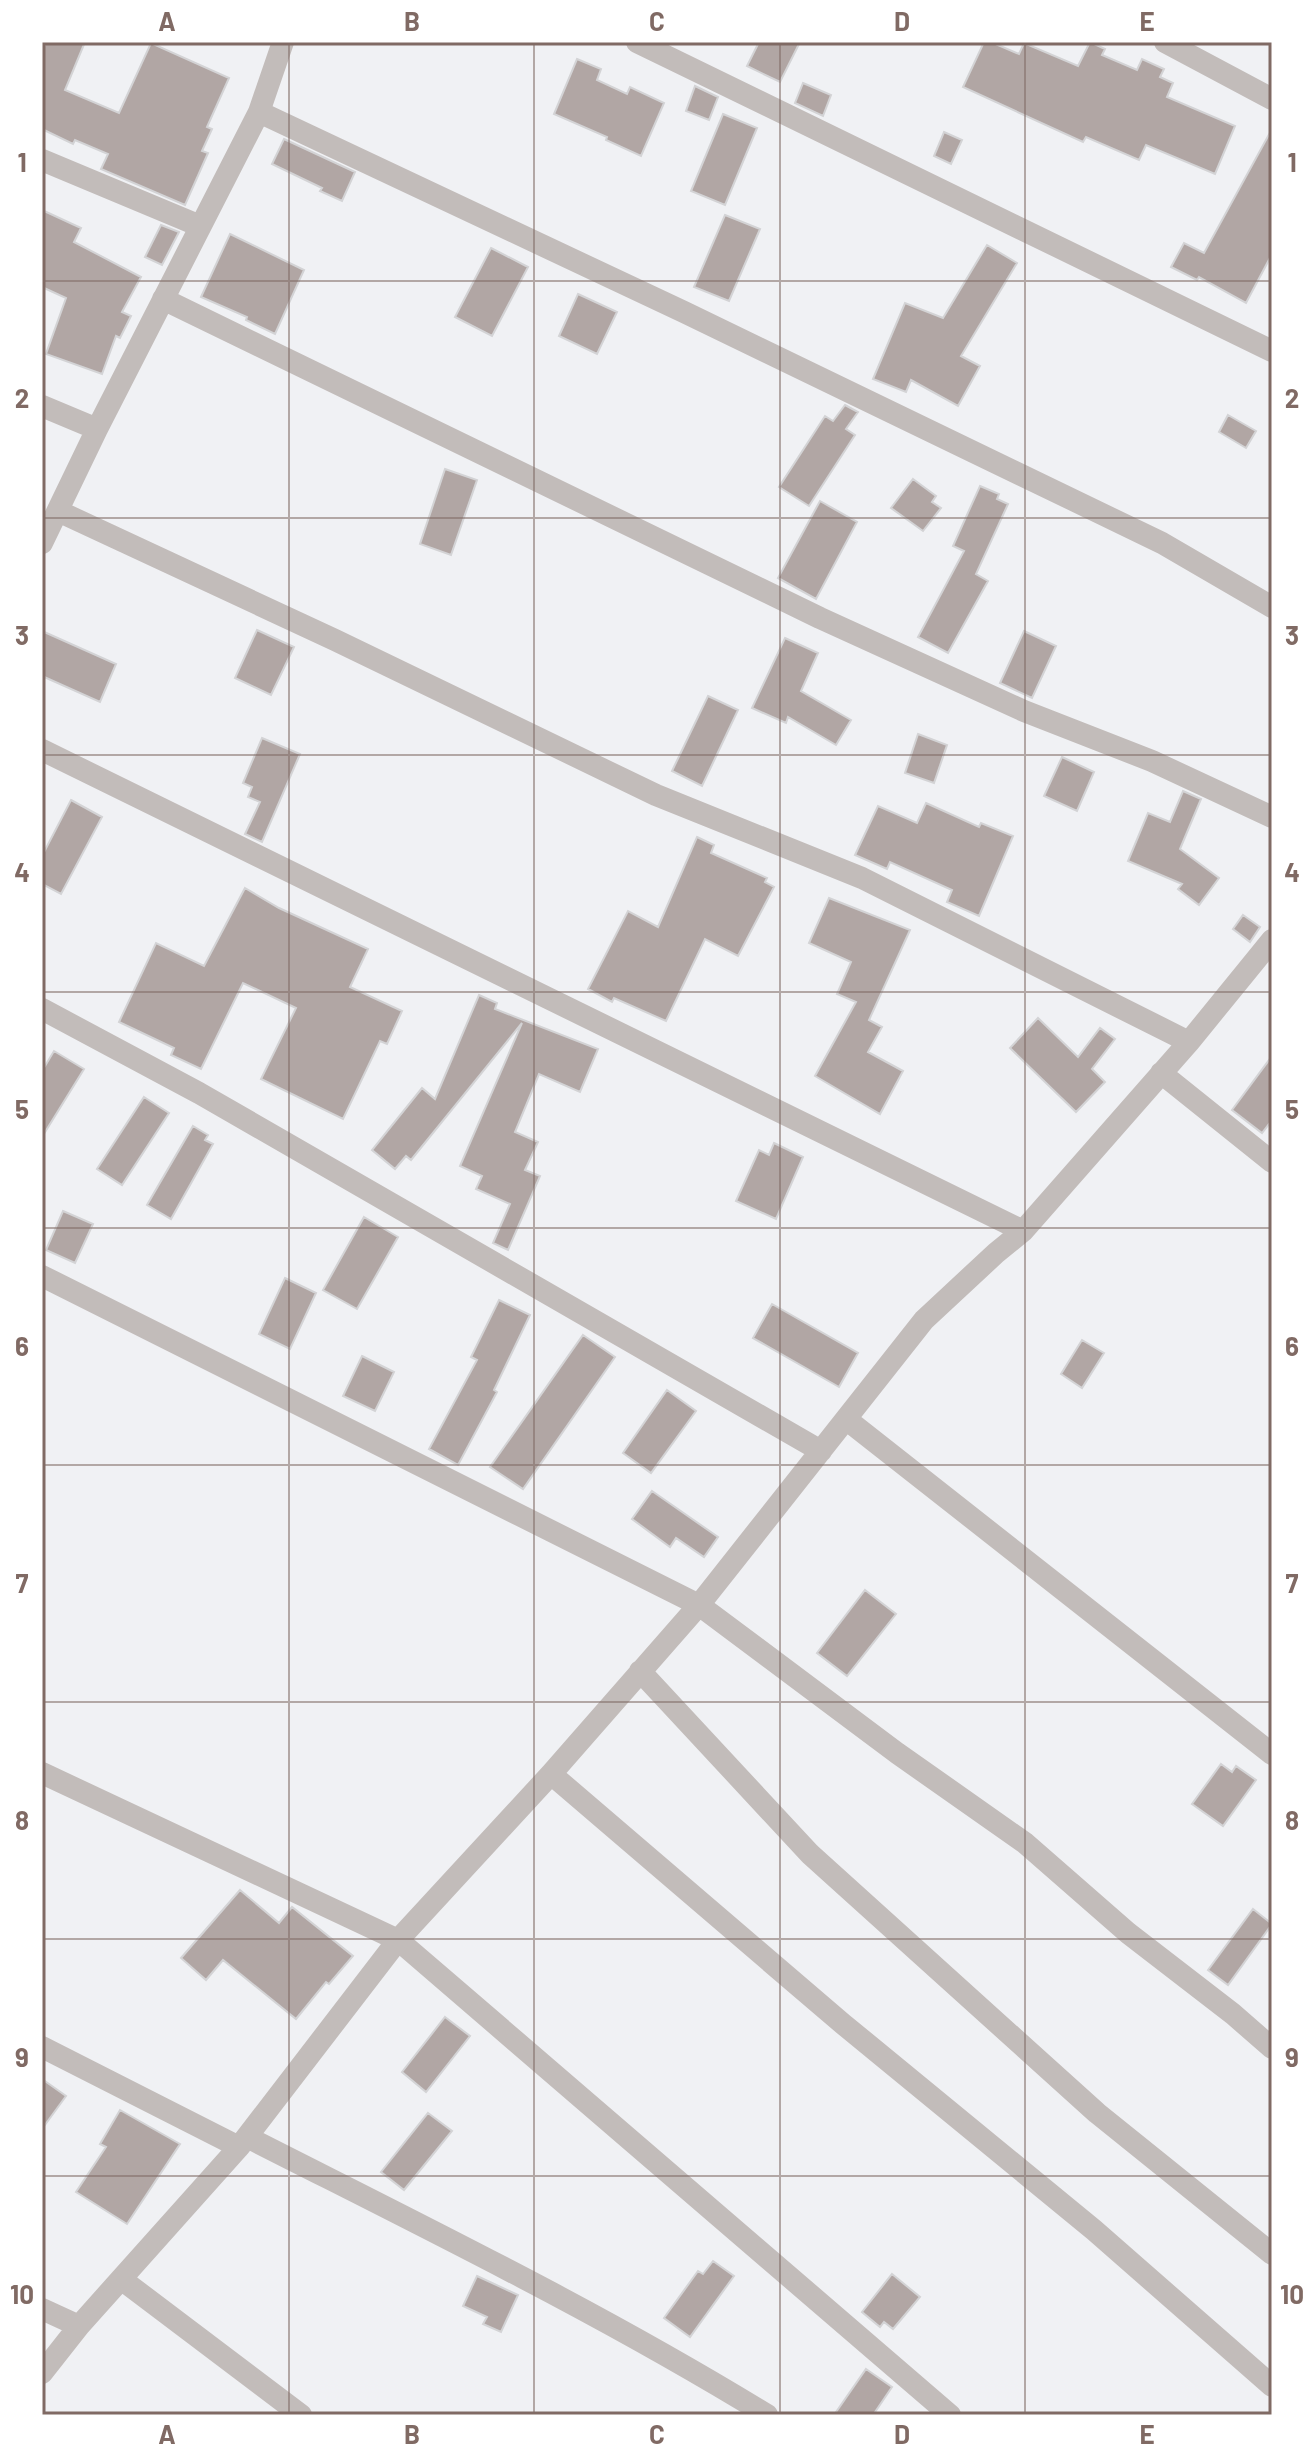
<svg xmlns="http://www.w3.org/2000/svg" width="1314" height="2457" viewBox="0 0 1314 2457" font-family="Barlow,sans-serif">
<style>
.building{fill:#b1a6a4;stroke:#d3d3d5;stroke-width:2}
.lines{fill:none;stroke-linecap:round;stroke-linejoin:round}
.street{stroke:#c2bcba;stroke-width:22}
.grid{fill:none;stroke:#806a64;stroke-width:2;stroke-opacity:0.55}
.neatline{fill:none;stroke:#806a64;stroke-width:3}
.grid-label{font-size:26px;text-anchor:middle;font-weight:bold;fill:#806a64}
</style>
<rect width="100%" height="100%" fill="#f0f1f4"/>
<path class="building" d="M46,42h39l-20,48 54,23 32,-70 78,35 -22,49 5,2 -10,22 6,2 -23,52 -84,-36 7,-15 -33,-14 -2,4 -31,-15v-78z
M759,42h41l-20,40 -33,-16z
M984,42h7l28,12 5,-11 54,23 12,-24 15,7 -3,6 35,15 5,-11 22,10 -4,8 13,6 -6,14 68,29 -20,48 -69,-29 -7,15 -53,-23 -3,5 -120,-55z
M577,59l24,10 -4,11 30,14 3,-7 34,16 -23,53 -35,-16 1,-3 -53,-23z
M803,83l28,12 -8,21 -28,-13z
M695,86l23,11 -9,23 -23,-9z
M723,114l34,14 -32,77 -34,-14z
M1272,129v125l-26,49 -47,-26 -2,3 -26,-13 13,-24 20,10z
M944,132l18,8 -11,24 -17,-8z
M284,139l71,33 -13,29 -22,-10 2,-3 -50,-24z
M42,210l39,18 -7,14 67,35 -19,35 9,4 -11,22 -4,-2 -14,38 -56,-20 20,-56 -24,-11z
M725,215l35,14 -31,72 -35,-14z
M161,225l18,7 -17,33 -17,-8z
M230,234l74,36 -29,64 -29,-14 1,-3 -46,-20z
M987,245l30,18 -56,93 19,10 -22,40 -47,-26 -5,12 -33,-13 32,-76 38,15z
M491,248l37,19 -36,69 -37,-19z
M578,294l39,18 -20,42 -38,-18z
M845,405l13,7 -12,17 9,6 -46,71 -30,-19 46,-71 8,5z
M1228,415l28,16 -10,17 -27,-16z
M445,469l32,11 -26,75 -31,-11z
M913,479l23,17 -4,6 9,6 -18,23 -32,-23z
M980,486l19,8 -2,5 11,5 -32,70 12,7 -40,72 -30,-16 46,-86 -11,-5z
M820,501l37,21 -41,77 -38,-21z
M257,630l37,17 -23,48 -36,-17z
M42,631l74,33 -16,38 -58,-26z
M1024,631l32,15 -24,52 -32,-15z
M785,638l33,15 -17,38 50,29 -15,25 -48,-28 -2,6 -34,-15z
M708,696l30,14 -36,76 -30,-15z
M918,734l29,11 -13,38 -29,-10z
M262,738l38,16 -38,88 -17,-8 15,-32 -12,-5 4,-10 -9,-4z
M1062,757l32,15 -17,39 -33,-15z
M1183,791l18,8 -21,50 39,29 -20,27 -21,-16 4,-5 -54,-23 20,-48 22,9z
M71,800l31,17 -41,77 -19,-10v-28z
M926,803l53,24 2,-4 32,13 -34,80 -32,-14 5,-12 -62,-28 -3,7 -32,-14 23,-49 39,17z
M697,837l17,8 -3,8 56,25 -2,4 9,5 -36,69 -33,-17 -39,82 -52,-23 -2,4 -24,-13 40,-78 30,16z
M245,888l34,20 89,41 -18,38 52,24 -15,33 -7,-3 -37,78 -82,-40 35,-71 -53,-25 -42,86 -30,-14 3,-7 -55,-26 37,-79 48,23z
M829,898l81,32 -41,90 13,7 -14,25 35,19 -23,43 -65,-38 41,-74 -19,-8 14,-32 -42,-19z
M1243,915l17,12 -10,15 -17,-13z
M479,995l18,8 -2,6 103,40 -18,43 -41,-18 -24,58 23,10 -13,28 15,6 -32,74 -15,-7 17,-39 -34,-15 6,-13 -22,-10 62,-143 -111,137 -5,-4 -11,13 -23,-19 50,-62 13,11z
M1038,1018l40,39 22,-29 15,11 -23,30 13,13 -29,30 -66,-64z
M54,1051l30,18 -42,68v-66z
M1272,1056v64l-10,13 -30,-23z
M144,1097l25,16 -47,72 -25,-16z
M193,1126l15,9 -3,5 8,4 -42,75 -24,-14z
M774,1143l29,14 -27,62 -40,-18 23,-51 10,5z
M63,1211l30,13 -18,39 -29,-13z
M364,1217l34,20 -41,72 -34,-19z
M285,1278l31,15 -26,56 -31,-15z
M499,1300l31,15 -36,75 3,2 -39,73 -29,-16 48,-89 -6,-3z
M772,1304l86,49 -19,34 -86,-49z
M583,1335l32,22 -92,132 -33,-22z
M1082,1340l22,13 -22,35 -21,-14z
M362,1356l32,16 -19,39 -32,-15z
M667,1390l29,21 -45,62 -28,-20z
M652,1491l66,46 -14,20 -28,-19 -6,9 -38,-28z
M865,1590l31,24 -49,62 -30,-23z
M1221,1764l11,8 4,-6 20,14 -33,46 -31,-22z
M240,1890l39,33 13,-16 61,49 -24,28 -3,-2 -30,37 -73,-59 -17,20 -25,-22z
M1253,1909l19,15 -44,61 -20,-15z
M445,2017l25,19 -44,56 -24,-20z
M42,2079l24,17 -24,33z
M120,2110l60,34 -53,80 -51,-32 30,-45 -6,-3z
M428,2113l24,18 -48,59 -23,-18z
M713,2261l21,15 -44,61 -26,-19 34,-47 5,3z
M892,2274l28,23 -27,32 -9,-7 -4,5 -18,-15z
M477,2276l41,19 -17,37 -18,-8 4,-7 -24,-11z
M866,2369l26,18 -19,28h-39z"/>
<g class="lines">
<path class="street" d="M637,42l635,309
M1165,42l107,57
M259,112l425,200 478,231 110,64
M42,160l158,66
M163,299l657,319 204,93 128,50 120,56
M42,406l55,23
M58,511l277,129 321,155 206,83 327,164
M42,543l55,-114 162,-317 24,-70
M42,750l981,481
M42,1009l157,84 622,358
M1161,1073l111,89
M42,1276l657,329 198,148 128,90 103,90 105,81 39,34
M846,1419l426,335
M640,1671l170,183 287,259 175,141
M42,1773l356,167 552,475
M551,1774l292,250 251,206 178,156
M42,2047l197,100
M247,2137c175,89 352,175 520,278
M121,2279l180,136
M42,2309l37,17
M42,2373l37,-47 160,-179 159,-207 153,-166 148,-169 225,-285 72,-67 27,-22 166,-189 83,-102"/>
</g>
<path class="grid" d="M289,42v2373M534,42v2373M780,42v2373M1025,42v2373M42,281h1230M42,518h1230M42,755h1230M42,992h1230M42,1228h1230M42,1465h1230M42,1702h1230M42,1939h1230M42,2176h1230"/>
<rect width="1314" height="2457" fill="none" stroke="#ffffff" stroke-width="88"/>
<rect x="44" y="44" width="1226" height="2369" class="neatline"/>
<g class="grid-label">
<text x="167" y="31">A</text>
<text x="412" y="31">B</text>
<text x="657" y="31">C</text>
<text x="902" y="31">D</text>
<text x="1147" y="31">E</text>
<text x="22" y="172">1</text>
<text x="1292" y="172">1</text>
<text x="22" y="408">2</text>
<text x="1292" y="408">2</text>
<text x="22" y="645">3</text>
<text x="1292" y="645">3</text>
<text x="22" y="882">4</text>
<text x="1292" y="882">4</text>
<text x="22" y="1119">5</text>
<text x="1292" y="1119">5</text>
<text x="22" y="1356">6</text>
<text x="1292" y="1356">6</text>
<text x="22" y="1593">7</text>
<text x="1292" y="1593">7</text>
<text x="22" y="1830">8</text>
<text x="1292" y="1830">8</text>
<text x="22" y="2067">9</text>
<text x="1292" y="2067">9</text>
<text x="22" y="2304">10</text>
<text x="1292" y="2304">10</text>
<text x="167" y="2444">A</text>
<text x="412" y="2444">B</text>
<text x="657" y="2444">C</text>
<text x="902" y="2444">D</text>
<text x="1147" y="2444">E</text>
</g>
</svg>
